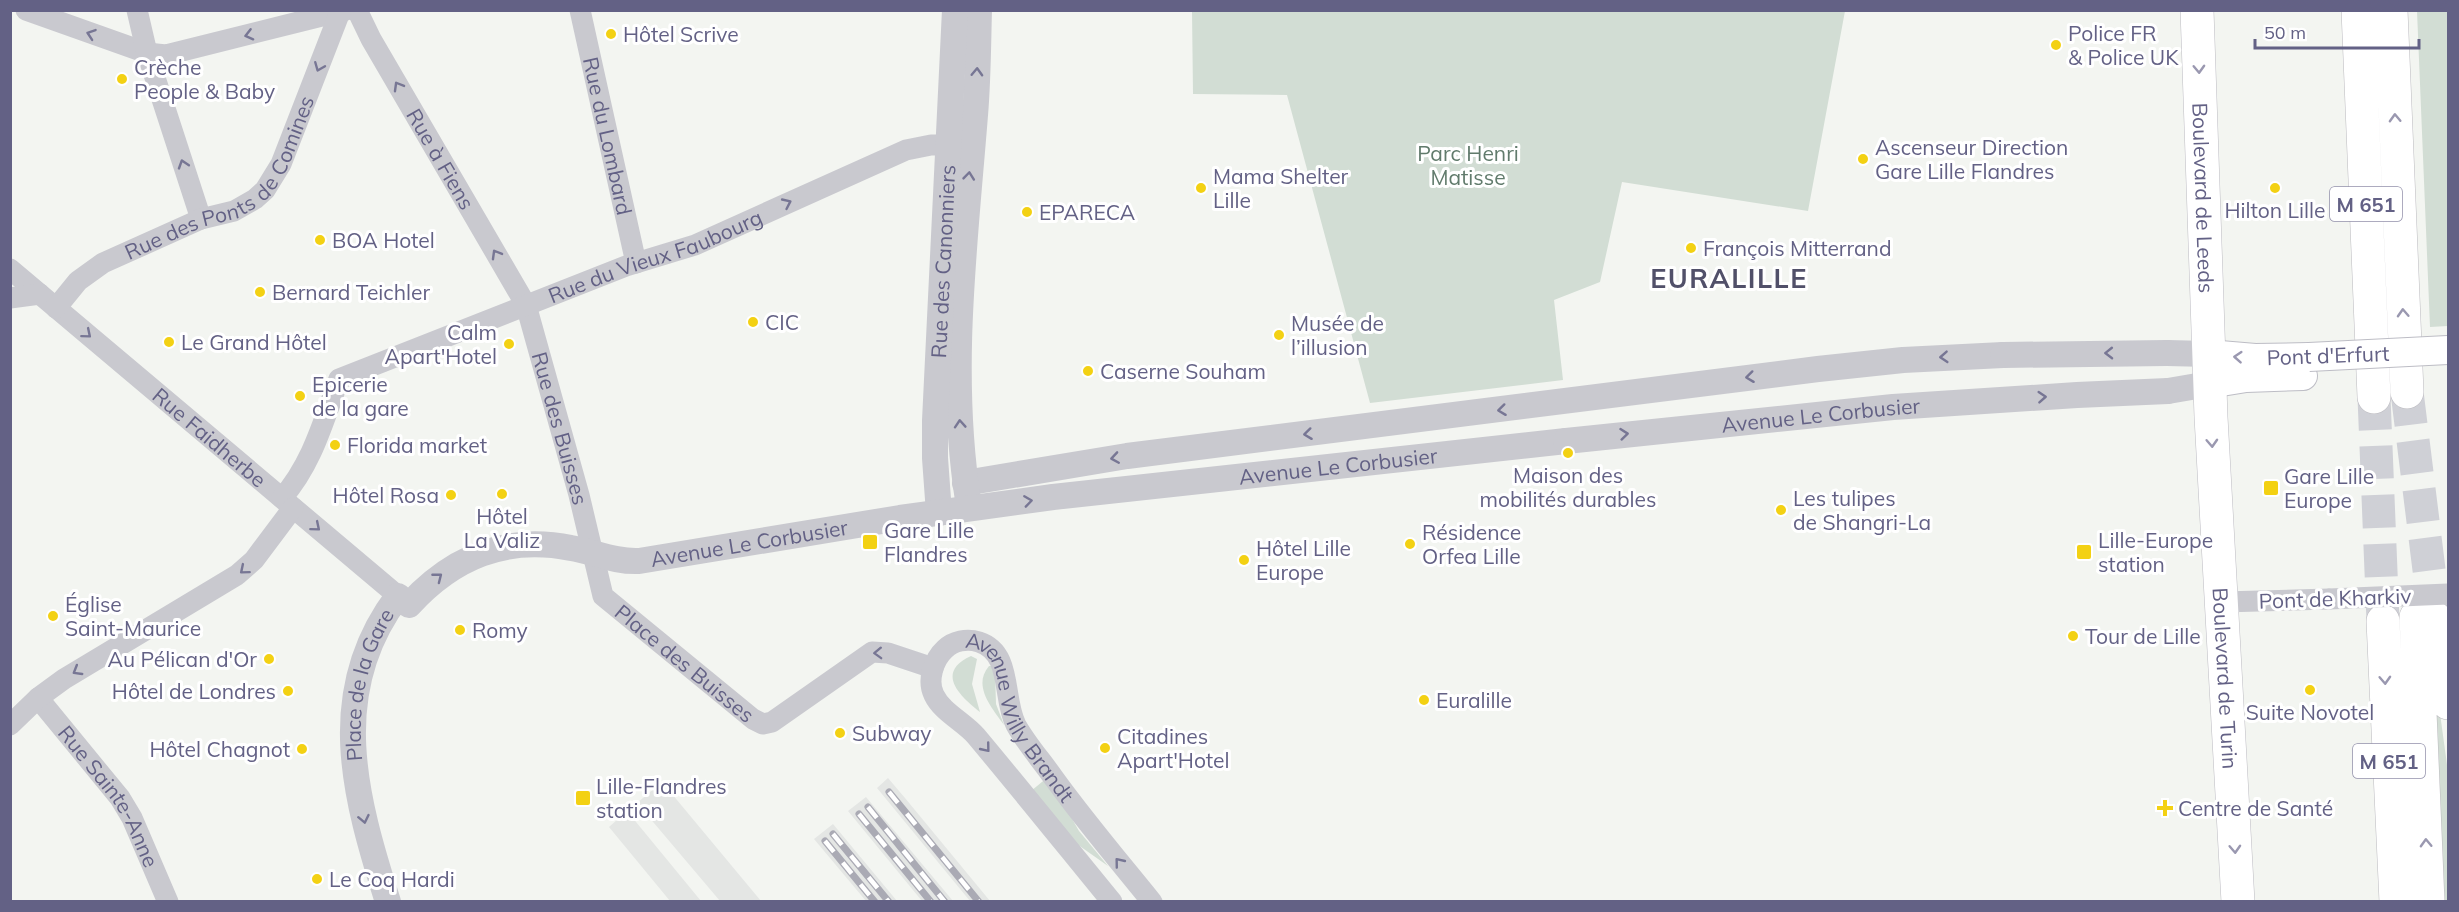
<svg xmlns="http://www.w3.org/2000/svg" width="2459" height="912" viewBox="0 0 2459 912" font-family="Mulish,sans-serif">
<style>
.built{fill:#e4e6e4}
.green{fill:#d2ddd4}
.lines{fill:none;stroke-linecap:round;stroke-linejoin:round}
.trunk-tunnel{stroke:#cfd0d6;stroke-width:33;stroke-dasharray:33 16;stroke-linecap:butt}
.secondary-casing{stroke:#bdbdc5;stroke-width:30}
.primary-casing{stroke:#bcbbc2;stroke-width:34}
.trunk-casing{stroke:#bbbabf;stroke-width:34}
.minor{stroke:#c9c9cf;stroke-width:21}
.tertiary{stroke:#c9c9cf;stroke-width:26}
.secondary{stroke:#fff;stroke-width:28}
.primary{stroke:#fff;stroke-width:33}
.trunk{stroke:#fff;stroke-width:33}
.rail-casing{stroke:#aaaab4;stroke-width:7}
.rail{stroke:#fff;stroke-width:4.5;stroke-dasharray:14;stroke-linecap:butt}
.secondary-bridge-casing{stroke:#bdbdc5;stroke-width:30;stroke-linecap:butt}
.minor-bridge{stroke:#c9c9cf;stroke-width:21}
.tertiary-bridge{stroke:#c9c9cf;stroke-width:26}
.secondary-bridge{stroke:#fff;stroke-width:28}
.oneway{stroke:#777694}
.oneway2{stroke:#9a98b0}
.poi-dot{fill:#f3d113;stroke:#fff;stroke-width:2}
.labels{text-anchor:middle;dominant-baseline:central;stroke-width:6;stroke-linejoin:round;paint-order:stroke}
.shield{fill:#fff;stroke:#9290aa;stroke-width:1.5}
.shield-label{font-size:20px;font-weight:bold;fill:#636185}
.poi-label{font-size:21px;fill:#636185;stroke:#fff;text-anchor:start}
.street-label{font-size:21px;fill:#636185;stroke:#fff}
.park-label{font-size:21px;fill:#617b6c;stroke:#fff}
.district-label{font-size:27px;font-weight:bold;letter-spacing:1.5px;fill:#515069;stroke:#fff}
</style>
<rect width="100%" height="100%" fill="#f3f5f1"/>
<path class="built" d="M888,778l17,20 85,103h-20l-93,-113z
M662,782l99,119h-41l-83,-98z
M866,797l87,104h-31l-74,-90z
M627,811l74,90h-31l-61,-74z
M833,824l64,77h-31l-52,-62z"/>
<path class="green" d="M1192,11v-1l653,1 -37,200 -186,-29 -22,100 -46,18 9,80 -193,23 -83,-308 -94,-1z
M2417,11h31v315l-18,1z
M2430,640l18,132v129h-3l-3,-32z
M971,656l6,3 -5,25 8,28c-19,-15 -46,-39 -9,-56z
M989,666h3l3,6 1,32 8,21c-12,-17 -32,-39 -15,-59z
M1048,777l31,54 29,35 -34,-24 -43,-51z"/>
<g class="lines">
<path class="trunk-tunnel" d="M2407,392l28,226
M2374,397l9,224"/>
<g class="secondary-casing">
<path id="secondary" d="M2208,354l47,4 54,-1
M2209,384l37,-6 57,-2"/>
</g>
<g class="primary-casing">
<g id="primary">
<path id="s10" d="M2197,10l14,407 27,485"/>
</g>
</g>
<g class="trunk-casing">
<path id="trunk" d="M2358,10l16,387
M2391,10l16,382
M2416,617l12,285
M2435,618l13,85
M2383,621l13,281"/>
</g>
<g class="minor">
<path d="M26,10l121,43 19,2 180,-45"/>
<path d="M137,10l10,43 54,166"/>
<path id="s1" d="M357,10l14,29 155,266 53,190 24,101 150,123 10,5 9,-2 100,-70 16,1 45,15"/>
<path id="s2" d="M580,10l56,253"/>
<path id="s3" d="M10,269l388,327"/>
<path d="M10,298l30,-4"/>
<path id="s4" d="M56,308l22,-27 25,-18 98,-44 33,-8 21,-12 10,-9 16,-26 59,-152"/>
<path id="s5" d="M282,498c30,-34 41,-76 57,-119l287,-113 69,-21 211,-95 25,-5h32"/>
<path d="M2222,602l107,-3"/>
<path id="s6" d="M38,698l82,100 12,20 36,84"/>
<path d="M10,725l28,-27 26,-19 173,-104 17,-15 39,-52"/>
<path id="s7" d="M1112,902c-45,-55 -90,-111 -136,-166 -12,-14 -34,-24 -42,-41 -7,-14 -1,-35 11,-46 8,-8 22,-11 34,-7 34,11 23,56 37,83 10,18 25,35 37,52 31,43 65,83 99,125"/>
</g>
<g class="tertiary">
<path d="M2167,353l41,1"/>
<path d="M2168,391l41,-7"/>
<path d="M965,483l162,-27 691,-87 85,-9 100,-5"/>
<path d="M968,500c-20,-129 -3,-257 7,-385 3,-35 3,-70 4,-105"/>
<path id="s8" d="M939,513l-4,-55v-37l20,-411"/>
<path id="s9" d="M388,902c-33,-104 -63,-210 10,-306l11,9c44,-48 96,-70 162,-57 23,4 44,14 68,13l261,-43 153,-21 513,-56"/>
</g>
<use href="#secondary" class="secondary"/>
<use href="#primary" class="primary"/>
<use href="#trunk" class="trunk"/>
<g class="rail-casing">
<path id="rail" d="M889,792l90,110
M868,807l77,95
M859,814l72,88
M833,834l56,68
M825,841l50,61"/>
</g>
<use href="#rail" class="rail"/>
<g class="secondary-bridge-casing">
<path id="secondary-bridge" d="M2309,357l139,-7"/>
</g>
<path class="minor-bridge" d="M2329,599l119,-5"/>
<g class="tertiary-bridge">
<path d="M2003,355l164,-2"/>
<path id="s11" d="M1566,441l327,-34 184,-12 91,-4"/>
</g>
<use href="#secondary-bridge" class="secondary-bridge"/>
</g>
<defs><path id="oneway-chevron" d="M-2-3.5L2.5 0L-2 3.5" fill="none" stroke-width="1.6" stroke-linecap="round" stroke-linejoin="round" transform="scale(1.5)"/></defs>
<g class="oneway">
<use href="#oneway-chevron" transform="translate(91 34) rotate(-161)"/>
<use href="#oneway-chevron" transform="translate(249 35) rotate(166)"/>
<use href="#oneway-chevron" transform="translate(319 67) rotate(112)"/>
<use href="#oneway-chevron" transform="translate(977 72) rotate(-88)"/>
<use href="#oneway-chevron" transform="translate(398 86) rotate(-120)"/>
<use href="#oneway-chevron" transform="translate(183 164) rotate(-108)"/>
<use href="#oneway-chevron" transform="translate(969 176) rotate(-84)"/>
<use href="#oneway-chevron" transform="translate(787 203) rotate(-25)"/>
<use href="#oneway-chevron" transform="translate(496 254) rotate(-120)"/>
<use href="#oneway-chevron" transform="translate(87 334) rotate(40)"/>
<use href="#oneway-chevron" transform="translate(2109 353) rotate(179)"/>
<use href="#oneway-chevron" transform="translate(1944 357) rotate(176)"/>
<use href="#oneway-chevron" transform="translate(1750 377) rotate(173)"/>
<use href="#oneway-chevron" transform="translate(2042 397) rotate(-4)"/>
<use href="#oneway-chevron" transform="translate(1502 410) rotate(173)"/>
<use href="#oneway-chevron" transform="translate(960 424) rotate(-94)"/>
<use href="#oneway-chevron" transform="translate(1308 434) rotate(173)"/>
<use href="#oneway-chevron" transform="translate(1624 434) rotate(-6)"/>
<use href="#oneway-chevron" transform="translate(1115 458) rotate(171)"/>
<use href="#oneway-chevron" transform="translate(1028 501) rotate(-8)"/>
<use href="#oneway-chevron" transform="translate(316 527) rotate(40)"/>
<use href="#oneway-chevron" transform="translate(244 570) rotate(140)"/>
<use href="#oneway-chevron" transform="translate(438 577) rotate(-38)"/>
<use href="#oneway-chevron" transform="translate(878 653) rotate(178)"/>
<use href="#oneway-chevron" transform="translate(77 671) rotate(149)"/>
<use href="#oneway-chevron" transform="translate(986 748) rotate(51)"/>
<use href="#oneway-chevron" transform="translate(364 819) rotate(78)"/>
<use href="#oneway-chevron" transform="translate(1119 862) rotate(-129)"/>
</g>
<g class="oneway2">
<use href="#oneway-chevron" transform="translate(2199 69) rotate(88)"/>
<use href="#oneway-chevron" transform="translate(2395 118) rotate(-92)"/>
<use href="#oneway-chevron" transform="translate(2403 313) rotate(-93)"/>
<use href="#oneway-chevron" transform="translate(2238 357) rotate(-176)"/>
<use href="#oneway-chevron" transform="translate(2212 443) rotate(87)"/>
<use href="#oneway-chevron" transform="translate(2385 680) rotate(87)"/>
<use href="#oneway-chevron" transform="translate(2426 843) rotate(-92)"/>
<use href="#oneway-chevron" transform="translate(2235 849) rotate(87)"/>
</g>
<g class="poi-dot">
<circle cx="611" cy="34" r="6"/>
<circle cx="2056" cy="45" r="6"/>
<circle cx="122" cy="79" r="6"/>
<circle cx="1863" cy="159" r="6"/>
<circle cx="1201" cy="188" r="6"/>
<circle cx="2275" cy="188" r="6"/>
<circle cx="1027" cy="212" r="6"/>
<circle cx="320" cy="240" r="6"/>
<circle cx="1691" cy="248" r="6"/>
<circle cx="260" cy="292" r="6"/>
<circle cx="753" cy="322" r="6"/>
<circle cx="1279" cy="335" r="6"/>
<circle cx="169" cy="342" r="6"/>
<circle cx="509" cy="344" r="6"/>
<circle cx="1088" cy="371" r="6"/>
<circle cx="300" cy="396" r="6"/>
<circle cx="335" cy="445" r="6"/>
<circle cx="1568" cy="453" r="6"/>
<rect x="2263" y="480" width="16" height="16" rx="3"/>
<circle cx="502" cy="494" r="6"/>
<circle cx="451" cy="495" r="6"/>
<circle cx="1781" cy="510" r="6"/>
<rect x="862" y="534" width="16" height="16" rx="3"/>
<circle cx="1410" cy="544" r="6"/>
<rect x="2076" y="544" width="16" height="16" rx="3"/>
<circle cx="1244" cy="560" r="6"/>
<circle cx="53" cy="616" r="6"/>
<circle cx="460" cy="630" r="6"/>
<circle cx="2073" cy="636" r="6"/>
<circle cx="269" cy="659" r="6"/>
<circle cx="2310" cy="690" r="6"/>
<circle cx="288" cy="691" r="6"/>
<circle cx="1424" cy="700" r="6"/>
<circle cx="840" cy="733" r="6"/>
<circle cx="1105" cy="748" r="6"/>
<circle cx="302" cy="749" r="6"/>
<rect x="575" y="790" width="16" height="16" rx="3"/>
<path d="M2162 799h6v6h6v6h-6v6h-6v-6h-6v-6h6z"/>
<circle cx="317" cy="879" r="6"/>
</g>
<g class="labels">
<g class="shield">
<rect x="2330" y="187" width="72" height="34" rx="4.5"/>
<rect x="2353" y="744" width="72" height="34" rx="4.5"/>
</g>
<g class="shield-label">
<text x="2366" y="204">M 651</text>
<text x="2389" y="761">M 651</text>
</g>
<g class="poi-label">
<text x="2068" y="33">Police FR<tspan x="2068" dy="24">&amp; Police UK</tspan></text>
<text x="623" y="34">Hôtel Scrive</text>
<text x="134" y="67">Crèche<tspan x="134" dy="24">People &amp; Baby</tspan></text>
<text x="1875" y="147">Ascenseur Direction<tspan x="1875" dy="24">Gare Lille Flandres</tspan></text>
<text x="1213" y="176">Mama Shelter<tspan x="1213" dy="24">Lille</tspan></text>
<text x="2275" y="210" text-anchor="middle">Hilton Lille</text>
<text x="1039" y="212">EPARECA</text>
<text x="332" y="240">BOA Hotel</text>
<text x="1703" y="248">François Mitterrand</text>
<text x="272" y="292">Bernard Teichler</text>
<text x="765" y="322">CIC</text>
<text x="1291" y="323">Musée de<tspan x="1291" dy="24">l’illusion</tspan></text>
<text x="497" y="332" text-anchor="end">Calm<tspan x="497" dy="24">Apart'Hotel</tspan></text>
<text x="181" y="342">Le Grand Hôtel</text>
<text x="1100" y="371">Caserne Souham</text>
<text x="312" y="384">Epicerie<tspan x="312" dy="24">de la gare</tspan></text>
<text x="347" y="445">Florida market</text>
<text x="1568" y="475" text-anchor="middle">Maison des<tspan x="1568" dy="24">mobilités durables</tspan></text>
<text x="2284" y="476">Gare Lille<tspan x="2284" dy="24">Europe</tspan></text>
<text x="439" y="495" text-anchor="end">Hôtel Rosa</text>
<text x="1793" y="498">Les tulipes<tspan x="1793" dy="24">de Shangri-La</tspan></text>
<text x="502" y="516" text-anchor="middle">Hôtel<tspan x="502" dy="24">La Valiz</tspan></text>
<text x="884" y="530">Gare Lille<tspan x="884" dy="24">Flandres</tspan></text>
<text x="1422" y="532">Résidence<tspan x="1422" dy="24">Orfea Lille</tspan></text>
<text x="2098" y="540">Lille-Europe<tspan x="2098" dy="24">station</tspan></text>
<text x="1256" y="548">Hôtel Lille<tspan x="1256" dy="24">Europe</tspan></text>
<text x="65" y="604">Église<tspan x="65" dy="24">Saint-Maurice</tspan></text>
<text x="472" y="630">Romy</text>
<text x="2085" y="636">Tour de Lille</text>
<text x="257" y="659" text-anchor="end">Au Pélican d'Or</text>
<text x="276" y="691" text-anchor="end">Hôtel de Londres</text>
<text x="1436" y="700">Euralille</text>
<text x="2310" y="712" text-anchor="middle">Suite Novotel</text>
<text x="852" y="733">Subway</text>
<text x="1117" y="736">Citadines<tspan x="1117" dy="24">Apart'Hotel</tspan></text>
<text x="290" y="749" text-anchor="end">Hôtel Chagnot</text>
<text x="596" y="786">Lille-Flandres<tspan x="596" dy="24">station</tspan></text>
<text x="2178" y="808">Centre de Santé</text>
<text x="329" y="879">Le Coq Hardi</text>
</g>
<g class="street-label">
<text stroke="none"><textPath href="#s2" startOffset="129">Rue du Lombard</textPath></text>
<text stroke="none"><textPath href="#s1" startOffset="171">Rue à Fiens</textPath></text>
<text stroke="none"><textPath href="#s4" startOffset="219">Rue des Ponts de Comines</textPath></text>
<text stroke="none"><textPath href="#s10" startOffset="188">Boulevard de Leeds</textPath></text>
<text stroke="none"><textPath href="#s5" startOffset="472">Rue du Vieux Faubourg</textPath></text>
<text stroke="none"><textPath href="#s8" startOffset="252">Rue des Canonniers</textPath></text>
<text transform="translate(2328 355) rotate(-2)">Pont d'Erfurt</text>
<text stroke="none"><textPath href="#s11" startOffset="256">Avenue Le Corbusier</textPath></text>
<text stroke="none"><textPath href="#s1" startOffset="468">Rue des Buisses</textPath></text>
<text stroke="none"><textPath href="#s3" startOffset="261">Rue Faidherbe</textPath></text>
<text stroke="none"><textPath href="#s9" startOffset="1290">Avenue Le Corbusier</textPath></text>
<text stroke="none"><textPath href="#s9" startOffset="696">Avenue Le Corbusier</textPath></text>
<text transform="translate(2335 598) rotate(-2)">Pont de Kharkiv</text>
<text stroke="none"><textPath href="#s1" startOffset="747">Place des Buisses</textPath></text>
<text stroke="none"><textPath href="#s10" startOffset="669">Boulevard de Turin</textPath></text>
<text stroke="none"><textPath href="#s9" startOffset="224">Place de la Gare</textPath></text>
<text stroke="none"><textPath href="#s7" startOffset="447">Avenue Willy Brandt</textPath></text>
<text stroke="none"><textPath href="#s6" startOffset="122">Rue Sainte-Anne</textPath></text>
</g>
<g class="park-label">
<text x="1468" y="153">Parc Henri<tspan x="1468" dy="24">Matisse</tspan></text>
</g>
<g class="district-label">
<text x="1729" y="278">EURALILLE</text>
</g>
</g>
<rect width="2459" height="912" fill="none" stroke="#636185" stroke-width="24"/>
<path d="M2255 39v9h164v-9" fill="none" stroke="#636185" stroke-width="3"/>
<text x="2264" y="39" font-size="18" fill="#636185" stroke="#ffffff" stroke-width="4.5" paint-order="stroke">50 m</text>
</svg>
